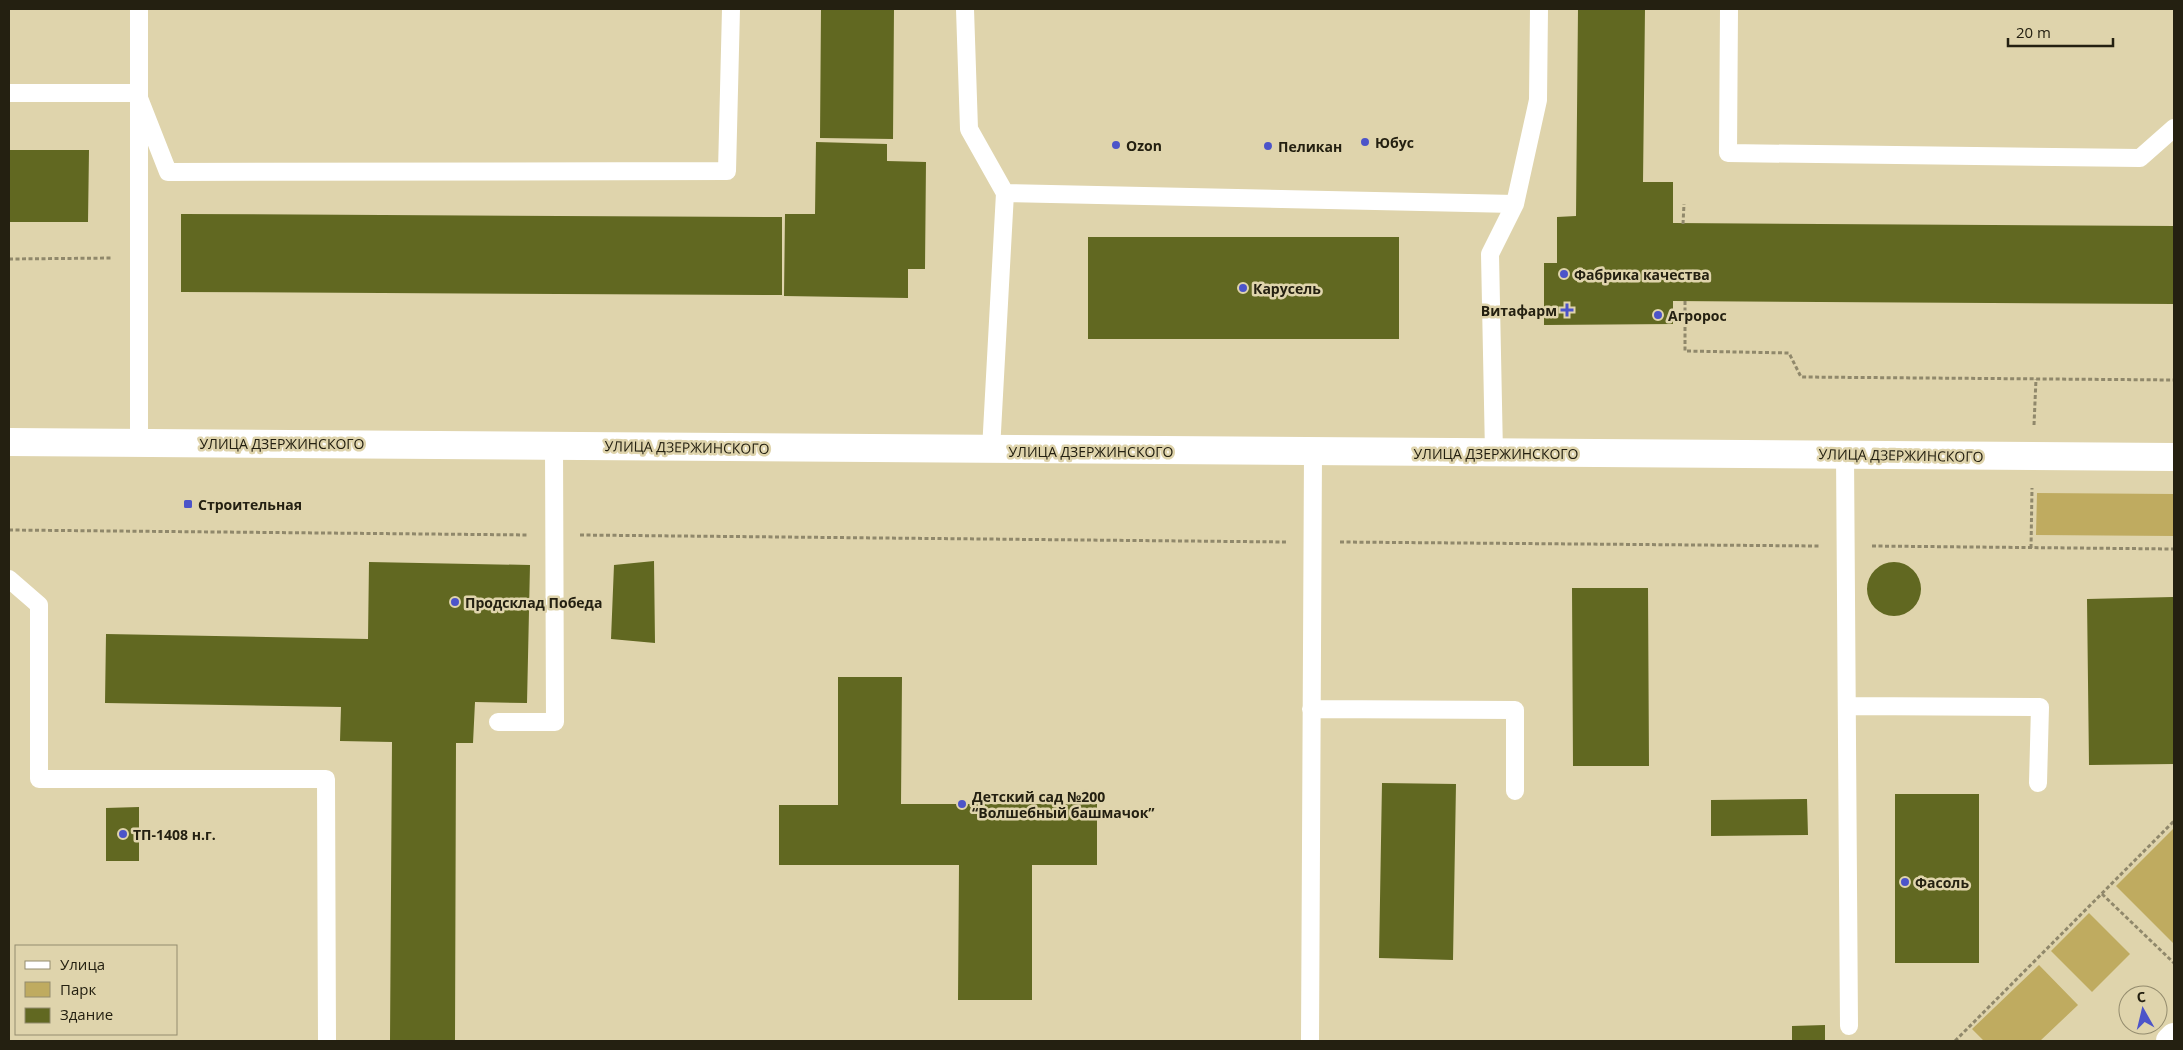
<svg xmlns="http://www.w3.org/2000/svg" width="2183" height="1050" viewBox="0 0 2183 1050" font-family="'Open Sans',sans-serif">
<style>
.green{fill:#bfab60}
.building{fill:#616821}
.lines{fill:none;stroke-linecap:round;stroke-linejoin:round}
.path{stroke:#90886b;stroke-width:3;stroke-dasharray:4 2.5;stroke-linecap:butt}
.lane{stroke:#fff;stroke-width:18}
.secondary{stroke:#fff;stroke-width:28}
.primary{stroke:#fff;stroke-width:28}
.poi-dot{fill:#4c54c9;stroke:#dfd4ac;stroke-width:2}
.labels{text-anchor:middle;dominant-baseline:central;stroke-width:5;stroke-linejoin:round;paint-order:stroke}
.poi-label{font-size:14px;font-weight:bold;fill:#242011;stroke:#dfd4ac;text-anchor:start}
.street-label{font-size:14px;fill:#242011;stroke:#dfd4ac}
</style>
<rect width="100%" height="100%" fill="#dfd4ac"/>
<path class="green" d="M2037,493l137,1v42l-138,-1z
M2174,828v116l-58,-58z
M2089,913l41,41 -38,38 -41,-41z
M2039,965l39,40 -38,36h-56l-12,-12z"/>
<path class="building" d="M821,9h73l-1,130 -73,-1z
M1578,9h67l-2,173h30v41l501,3v78l-501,-3v23l-129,1v-62h13v-46l19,-1z
M816,142l71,2v17l39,1 -1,107h-17v29l-124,-2 1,-82h30z
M9,150h80l-1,72h-79z
M181,214l601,3v78l-601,-3z
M1088,237h311v102h-311z
M654,561l1,82 -44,-4 3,-74z
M369,562l161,3 -3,138 -52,-1 -2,41h-17l-1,298h-65l2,-299 -52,-1 1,-34 -236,-4 1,-69 262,5z
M1867 589a27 27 0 1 1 54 0a27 27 0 1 1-54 0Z
M1572,588h76l1,178h-76z
M2173,597l1,167 -85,1 -2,-166z
M838,677h64l-1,127h196v61h-65v135h-74l1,-135h-180v-60h59z
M1382,783l74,1 -3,176 -74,-2z
M1895,794h84v169h-84z
M1807,799l1,36 -97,1v-36z
M139,807v54h-33v-53z
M1825,1025v16h-33v-15z"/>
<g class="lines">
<path class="path" d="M1683,224l1,-20
M9,259l104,-1
M1685,301v50l104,2 12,24 373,3
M2034,425l2,-46
M9,530l520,5
M580,535l706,7
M1340,542l479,4
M1872,546l302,3
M2031,548l1,-60
M2102,894l72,69
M1955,1041l219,-220"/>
<path class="lane" d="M139,9v433
M965,9l4,120 36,64
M1729,9l-1,144 412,5 34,-30
M9,93h128
M137,93l31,79 559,-1 4,-162
M991,450l14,-257 510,11
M1494,453l-4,-199 25,-50 23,-104 1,-91
M1845,454l4,572
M9,579l30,26v174h287l1,262
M1847,706l193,1 -2,76
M1311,709l204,1v81
M498,722h57l-1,-277
M1310,1041l3,-588"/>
<path class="secondary" d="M9,442l2165,15"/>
<path class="primary" d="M2170,1041l4,-4"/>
</g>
<g class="poi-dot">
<circle cx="1365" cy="142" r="5"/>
<circle cx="1116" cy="145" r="5"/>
<circle cx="1268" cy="146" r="5"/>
<circle cx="1564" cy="274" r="5"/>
<circle cx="1243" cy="288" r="5"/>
<path d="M1564.5 302.5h5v5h5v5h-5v5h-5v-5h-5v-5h5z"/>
<circle cx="1658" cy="315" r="5"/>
<rect x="183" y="499" width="10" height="10" rx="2.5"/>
<circle cx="455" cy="602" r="5"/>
<circle cx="962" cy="804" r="5"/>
<circle cx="123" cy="834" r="5"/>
<circle cx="1905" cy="882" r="5"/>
</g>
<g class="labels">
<g class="poi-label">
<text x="1375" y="142">Юбус</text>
<text x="1126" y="145">Ozon</text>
<text x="1278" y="146">Пеликан</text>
<text x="1574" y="274">Фабрика качества</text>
<text x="1253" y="288">Карусель</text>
<text x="1557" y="310" text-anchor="end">Витафарм</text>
<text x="1668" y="315">Агророс</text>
<text x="198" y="504">Строительная</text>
<text x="465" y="602">Продсклад Победа</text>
<text x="972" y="796">Детский сад №200<tspan x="972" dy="16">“Волшебный башмачок”</tspan></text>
<text x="133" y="834">ТП-1408 н.г.</text>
<text x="1915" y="882">Фасоль</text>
</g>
<g class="street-label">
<text x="282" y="443">УЛИЦА ДЗЕРЖИНСКОГО</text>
<text transform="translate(687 447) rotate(1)">УЛИЦА ДЗЕРЖИНСКОГО</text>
<text x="1091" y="451">УЛИЦА ДЗЕРЖИНСКОГО</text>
<text x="1496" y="453">УЛИЦА ДЗЕРЖИНСКОГО</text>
<text transform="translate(1901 455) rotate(1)">УЛИЦА ДЗЕРЖИНСКОГО</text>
</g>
</g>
<rect width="2183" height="1050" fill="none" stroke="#242011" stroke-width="20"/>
<rect x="15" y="945" width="162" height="90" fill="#dfd4ac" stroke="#948c6e"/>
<rect x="25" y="961" width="25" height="8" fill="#ffffff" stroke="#948c6e"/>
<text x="60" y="970" font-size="15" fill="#242011">Улица</text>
<rect x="25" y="982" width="25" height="15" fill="#bfab60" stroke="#948c6e"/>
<text x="60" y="995" font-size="15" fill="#242011">Парк</text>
<rect x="25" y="1008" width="25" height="15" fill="#616821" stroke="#948c6e"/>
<text x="60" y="1020" font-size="15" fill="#242011">Здание</text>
<g transform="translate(2143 1010) rotate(352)"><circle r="24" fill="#dfd4ac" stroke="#948c6e"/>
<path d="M0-4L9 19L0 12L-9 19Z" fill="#4c54c9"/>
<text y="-8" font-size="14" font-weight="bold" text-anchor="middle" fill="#242011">С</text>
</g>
<path d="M2008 38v8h105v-8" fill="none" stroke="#242011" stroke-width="2.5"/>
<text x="2016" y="38" font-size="15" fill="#242011" stroke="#dfd4ac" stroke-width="4" paint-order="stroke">20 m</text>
</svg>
